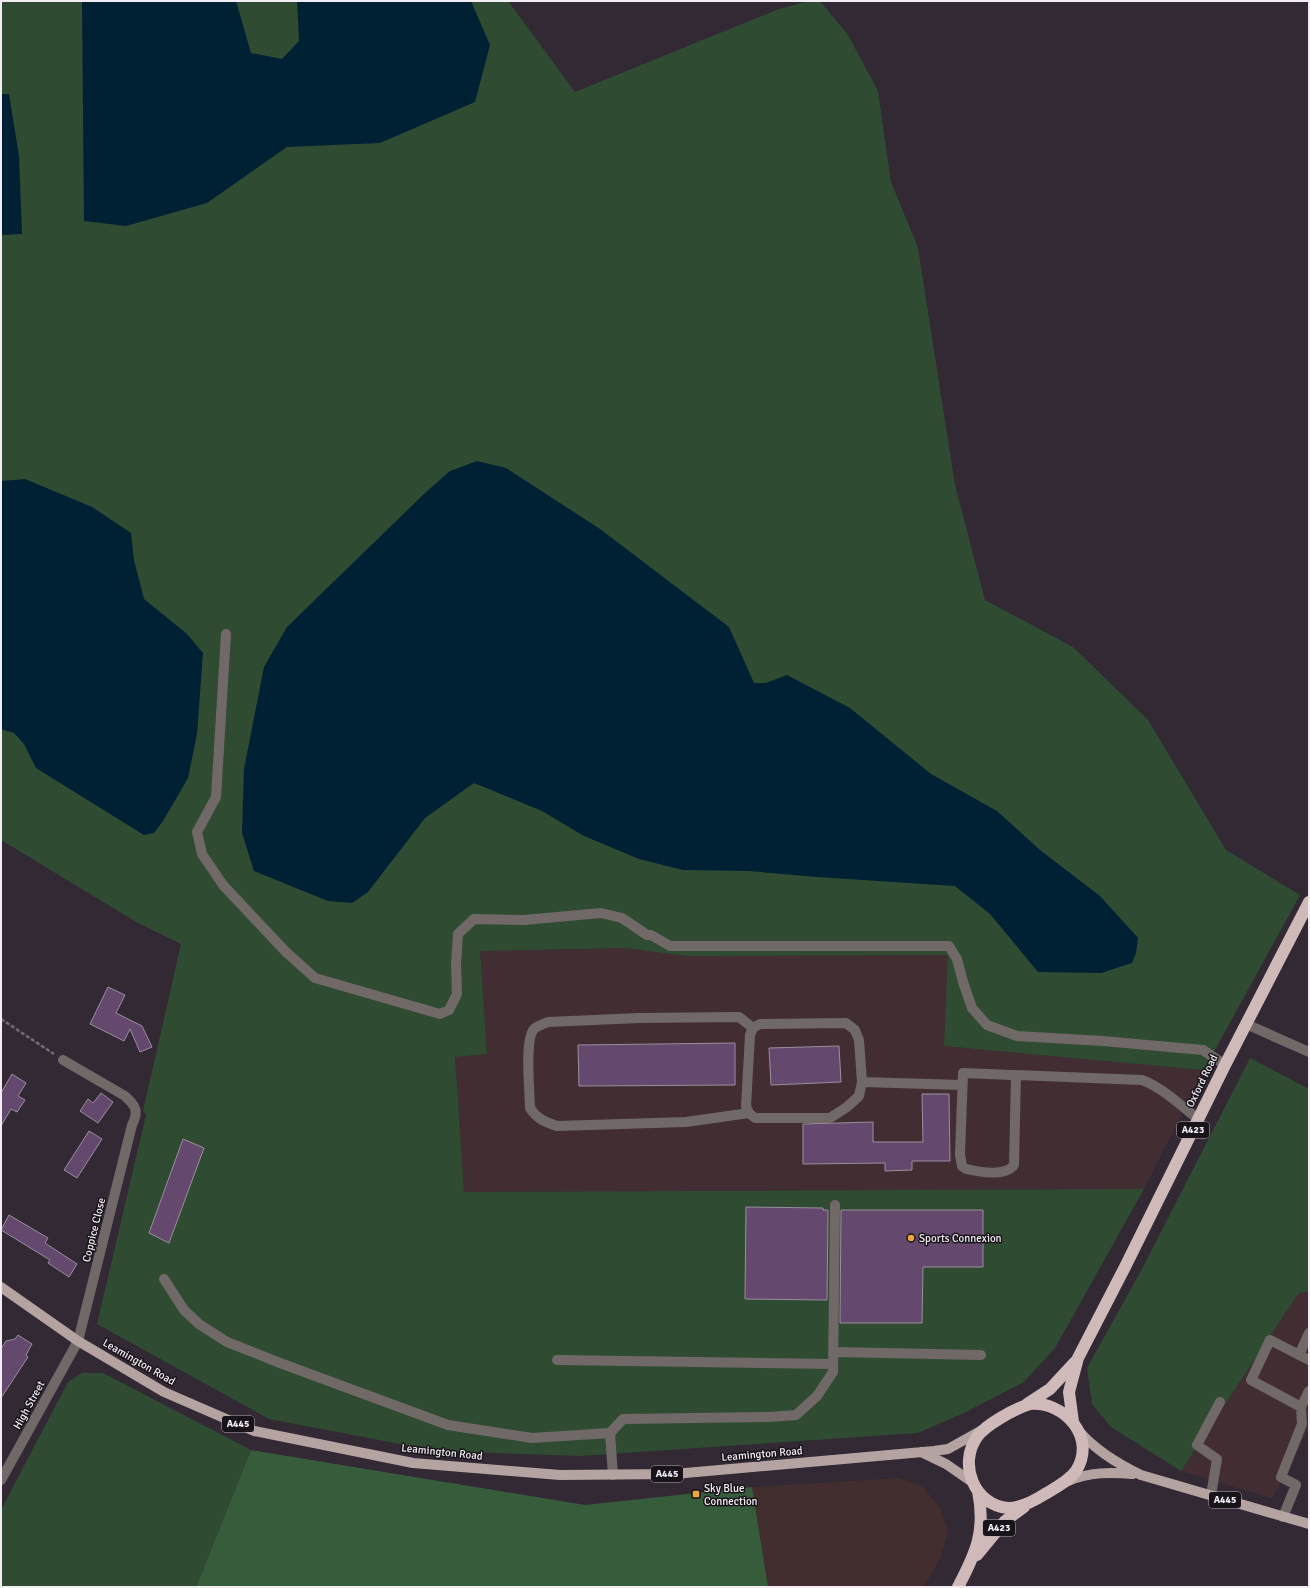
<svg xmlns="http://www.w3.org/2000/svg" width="1310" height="1588" viewBox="0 0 1310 1588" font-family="Signika,sans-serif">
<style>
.commercial{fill:#432e2f}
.industrial{fill:#422e32}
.green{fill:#2f4c32}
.forest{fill:#375c3b}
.water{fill:#002034}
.building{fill:#64486e;stroke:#9a8f9e}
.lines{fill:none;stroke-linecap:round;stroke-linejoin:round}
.path{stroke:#736b76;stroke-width:2.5;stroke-dasharray:4 2;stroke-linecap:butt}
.minor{stroke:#716868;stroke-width:10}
.major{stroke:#b5a3a2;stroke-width:10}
.highway{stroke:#d0bab9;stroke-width:12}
.poi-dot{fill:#efa73d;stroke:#181419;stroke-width:1.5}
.labels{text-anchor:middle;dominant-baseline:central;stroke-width:3;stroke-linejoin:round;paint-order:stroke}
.shield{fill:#181419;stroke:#b1abb2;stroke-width:1}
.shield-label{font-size:10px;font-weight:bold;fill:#f2ecf4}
.street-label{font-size:11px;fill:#f2ecf4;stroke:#181419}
.poi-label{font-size:11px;fill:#f2ecf4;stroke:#181419;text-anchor:start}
</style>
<rect width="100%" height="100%" fill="#322935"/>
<path class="commercial" d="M899,1478l24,9 17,21 8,24 -8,27 -16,28h-156l-16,-100z"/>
<path class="industrial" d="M625,948l62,8 262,-1 -5,91 260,24 -60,119 -680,3 -9,-135 32,-3 -7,-103z
M1309,1291v138l-37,69 -91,-27 117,-177z"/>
<path class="green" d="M1,1h507l67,91 204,-83 30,-8h11l28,34 30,56 13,91 27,66 37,237 30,115 88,47 75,73 78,130 74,45 -96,175 -260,-24 4,-91 -261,1 -62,-8 -145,3 7,103 -32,3 9,135 680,-3 -89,159 -31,34 -58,30 -48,21 -338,23 -143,-5 -168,-32 -172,-95 49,-209 -3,-4 38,-167 -43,-21 -137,-83z
M1250,1058l59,31v202l-11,3 -117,177 -70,-44 -19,-23 -5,-36 55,-99z
M82,1373h21l148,77 -55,137h-195v-77l67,-128z"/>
<path class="forest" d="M251,1450l334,55 167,-18 16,100h-572z"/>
<path class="water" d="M82,1h154l15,52 31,6 17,-18 -2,-40h174l19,44 -15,57 -95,41 -93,4 -80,56 -81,23 -42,-5z
M1,94h8l10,62 3,78 -21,1z
M477,461l29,7 94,61 129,98 25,56h12l21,-8 63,33 81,66 66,37 43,39 60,46 38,42 -2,15 -4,10 -31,10 -63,-1 -48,-58 -35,-28 -138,-9 -68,-6 -66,-1 -44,-11 -55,-23 -42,-25 -68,-28 -49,35 -57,74 -16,11 -24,-2 -74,-30 -12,-38 2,-64 20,-102 23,-40 137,-133 26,-23z
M25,479l67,28 39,26 3,27 10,39 43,35 16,19 -6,81 -9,44 -25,43 -9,12 -10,2 -108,-67 -12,-24 -10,-11 -13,-4v-248z"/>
<path class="building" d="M108,987l17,8 -9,18 26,13 10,21 -12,5 -10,-23 -6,12 -34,-17z
M735,1043v42l-156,1 -1,-41z
M839,1046l2,36 -70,3 -2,-37z
M12,1074l14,9 -8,13 7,4 -8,12 -6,-3 -10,17v-33z
M101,1093l12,9 -15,21 -18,-12 8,-12 5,4z
M922,1094h27l1,67h-38v9l-27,1v-8l-82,1v-40l70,-2v20h50z
M89,1131l13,8 -25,39 -13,-8z
M183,1139l21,9 -35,95 -20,-10z
M746,1207l77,1v2h5l-1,90 -82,-1z
M841,1210h142v57h-60l-1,56h-82z
M9,1215l39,23 -3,5 32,21 -8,13 -21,-14 2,-3 -49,-30z
M18,1335l14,9 -6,11 2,2 -27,41v-49l5,-8 9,-2z"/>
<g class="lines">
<path class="path" d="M1,1019l53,35"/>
<path class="minor" d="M226,634l-10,163 -19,35 5,22 21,31 63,67 29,26 125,36 9,-4 8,-16 -1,-30 2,-30 16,-15 50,1 77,-7 21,5 25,17h4l19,11h279l8,13 6,23 9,26 15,17 30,11 86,5 100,9 22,15
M1246,1024l63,28
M1016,1075l-2,90c-9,12 -35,7 -48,4l-4,-3 -2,-11 3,-82 179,7c21,8 38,25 56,39
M862,1082l-3,14 -12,11 -17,11h-75l-6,-5 -3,-7 4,-71 3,-7 7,-4 86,-1 9,7 4,10 3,42 100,3
M749,1113l-63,9 -129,4c-12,-4 -20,-7 -27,-18 0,-15 -6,-68 4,-79 3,-3 10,-5 14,-7l91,-4 100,-1 14,11
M164,1279l20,31 15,14 28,18 53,21 168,62 84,13 78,-5
M833,1352l148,3
M1299,1355l10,-22
M557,1360l276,4
M1301,1407l-50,-27 19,-40 39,20
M613,1475l-3,-42 13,-14 146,-2 27,-2 21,-19 16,-24 2,-167
M1,1480l77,-139 54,-216c7,-14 4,-19 -7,-29l-62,-36
M1211,1495l6,-36 -20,-14 23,-43
M1283,1517l13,-32 -15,-8 21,-53 -1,-17 8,-16"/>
<path class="major" d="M1,1287l77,54 86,51 90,39 159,32 147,12 114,-1 260,-23 14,-2 34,-19
M1079,1431c17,20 39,33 62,44l168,49
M921,1452l25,12 26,18
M1068,1481c22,-9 42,-9 65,-7"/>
<path class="highway" d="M1027,1404l23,-15 25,-27
M1030,1404c35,-3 67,34 46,67 -7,10 -21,17 -31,23 -11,7 -24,14 -37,14 -34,-3 -50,-44 -31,-71 8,-12 39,-29 53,-33z
M1073,1422l-4,-30 9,-34 47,-91 100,-202 84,-163
M977,1555l28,-34 19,-14
M958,1587c18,-34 28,-56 20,-96"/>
</g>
<g class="poi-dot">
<circle cx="911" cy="1238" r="4"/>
<rect x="692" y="1490" width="8" height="8" rx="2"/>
</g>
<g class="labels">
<g class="shield">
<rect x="1177" y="1122" width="32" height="16" rx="3"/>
<rect x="222" y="1416" width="32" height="16" rx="3"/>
<rect x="651" y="1466" width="32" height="16" rx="3"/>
<rect x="1209" y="1492" width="32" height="16" rx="3"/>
<rect x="983" y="1520" width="32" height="16" rx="3"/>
</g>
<g class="shield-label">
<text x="1193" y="1130">A423</text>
<text x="238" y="1424">A445</text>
<text x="667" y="1474">A445</text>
<text x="1225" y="1500">A445</text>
<text x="999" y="1528">A423</text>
</g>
<g class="street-label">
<text transform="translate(1202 1081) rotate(-64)">Oxford Road</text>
<text transform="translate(94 1230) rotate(-76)">Coppice Close</text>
<text transform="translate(139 1362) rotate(30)">Leamington Road</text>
<text transform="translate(29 1405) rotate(-61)">High Street</text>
<text transform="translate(442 1452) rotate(6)">Leamington Road</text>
<text transform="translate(762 1454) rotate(-5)">Leamington Road</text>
</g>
<g class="poi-label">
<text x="919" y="1238">Sports Connexion</text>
<text x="704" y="1488">Sky Blue<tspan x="704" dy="13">Connection</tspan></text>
</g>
</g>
<rect width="1310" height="1588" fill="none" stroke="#f2ecf4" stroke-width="4"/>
</svg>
